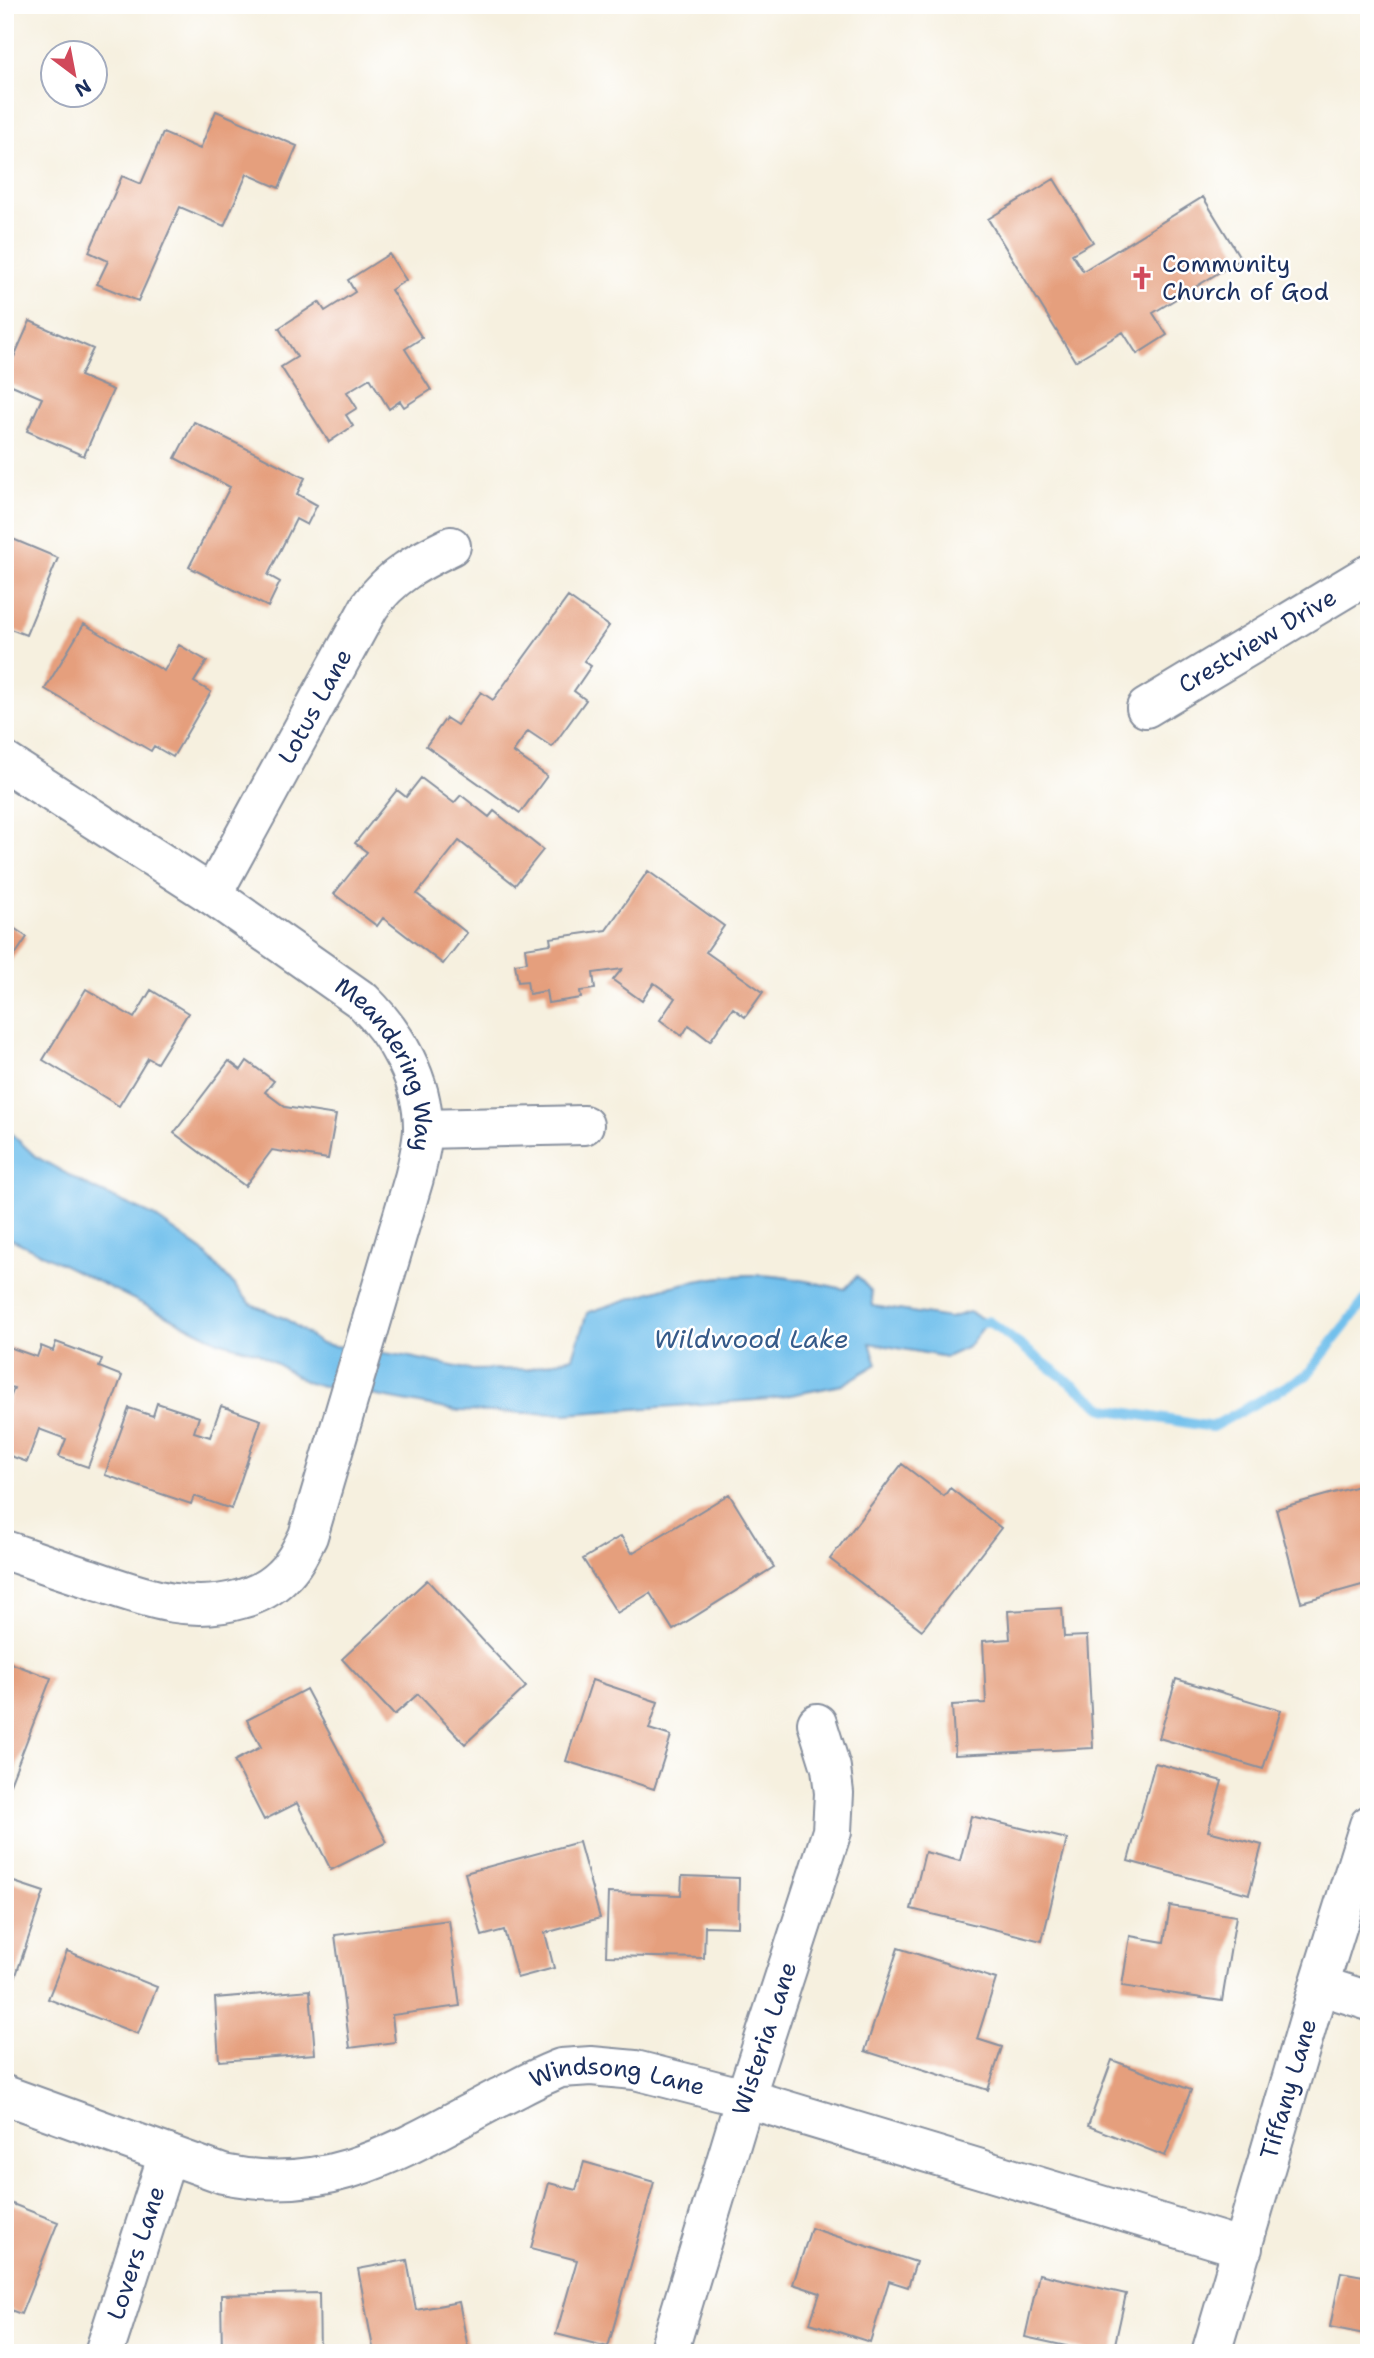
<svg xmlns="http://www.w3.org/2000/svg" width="1374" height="2358" viewBox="0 0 1374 2358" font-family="'Shantell Sans',sans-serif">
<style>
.water{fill:#71c0ec;stroke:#4678a5;stroke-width:2}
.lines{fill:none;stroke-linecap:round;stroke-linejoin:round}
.stream{stroke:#71c0ec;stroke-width:10}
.building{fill:#e59f7d}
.minor-casing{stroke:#88909e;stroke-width:42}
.minor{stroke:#fff;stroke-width:38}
.labels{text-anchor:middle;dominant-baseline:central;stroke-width:5;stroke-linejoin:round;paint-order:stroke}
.poi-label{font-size:24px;fill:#1b2f5e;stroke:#fff;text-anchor:start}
.street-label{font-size:24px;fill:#1b2f5e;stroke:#fff}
.water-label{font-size:26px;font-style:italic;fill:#355a89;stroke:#fff}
</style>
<rect width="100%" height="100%" fill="#fff"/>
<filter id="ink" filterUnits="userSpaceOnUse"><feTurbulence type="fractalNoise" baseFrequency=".0143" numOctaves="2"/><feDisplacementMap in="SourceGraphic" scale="14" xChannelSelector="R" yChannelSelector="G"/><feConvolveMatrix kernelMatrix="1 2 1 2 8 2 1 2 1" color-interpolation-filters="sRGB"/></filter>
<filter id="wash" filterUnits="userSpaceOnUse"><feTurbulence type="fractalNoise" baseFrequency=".00686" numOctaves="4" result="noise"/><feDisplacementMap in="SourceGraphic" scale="28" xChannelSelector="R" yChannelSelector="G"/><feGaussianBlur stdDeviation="1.57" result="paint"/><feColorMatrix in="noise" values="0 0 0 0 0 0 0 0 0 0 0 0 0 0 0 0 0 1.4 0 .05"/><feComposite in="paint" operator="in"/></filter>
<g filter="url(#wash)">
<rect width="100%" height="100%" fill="#f6f0df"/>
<path class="water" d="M5,1128l30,28 57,32 60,27 51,36 48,53 35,15 35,25 84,12 66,14 57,-1 45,-12 14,-44c53,-18 106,-37 162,-38 32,-1 65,8 96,14l12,-13 14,15 2,15 76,12 20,-6 19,9 -20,26 -22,10 -76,-14 7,21 -35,21 -72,14 -204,15 -109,-3 -149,-28 -51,-31 -39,-11 -213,-105z"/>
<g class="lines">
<path class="stream" d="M976,1325l12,-4 117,88 107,18 95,-52 62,-80"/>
</g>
<g id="blocks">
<path class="building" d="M216,111l81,35 -18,42 -32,-14 -23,52 -44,-19 -42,94 -41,-17 11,-23 -19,-9 33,-76 19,8 22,-51 37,16z
M1054,179l39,63 -21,12 11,17 120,-74 38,62 -88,54 14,22 -30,19 -14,-22 -48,29 -87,-142z
M389,254l17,26 -15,10 31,48 -17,11 26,41 -27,17 -4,-6 -11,8 -19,-31 -23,14 10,16 -11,7 7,11 -24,16 -48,-75 16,-10 -18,-29 40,-26 6,9 30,-19 -7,-12z
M30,321l63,28 -13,27 33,14 -29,66 -57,-25 15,-33 -37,-16v-5z
M194,422l111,56 -8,16 20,11 -10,20 -11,-6 -28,56 12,7 -12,25 -79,-40 41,-80 -55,-29z
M8,537l50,21 -32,77 -21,-8v-83z
M568,597l41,29 -25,35 7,5 -17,25 12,9 -34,47 -24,-16 -15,21 34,24 -27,37 -94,-67 20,-28 11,7 24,-33 12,8z
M84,624l80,47 15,-26 28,16 -13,21 17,10 -38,65 -19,-11 -3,5 -106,-62z
M421,778l33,25 7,-8 28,22 5,-6 49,39 -28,35 -56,-44 -42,53 50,39 -24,31 -60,-46 -6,8 -43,-32 33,-42 -12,-9 42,-53 9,7z
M648,871l76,55 -18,26 57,40 -18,25 -12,-9 -23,33 -21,-16 -7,11 -22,-16 15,-22 -21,-15 -12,18 -29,-21 9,-11 -29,4 2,16 -15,2 1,7 -33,5 -2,-12 -17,3 -2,-13 -9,1 -3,-18 12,-2 -2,-14 26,-4 -1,-6 56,-8z
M5,922l22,15 -22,33z
M86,989l48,29 17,-28 37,23 -31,50 -9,-5 -29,48 -76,-46z
M229,1061l12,9 6,-9 27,20 -9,11 20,15 51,8 -8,44 -56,-9 -27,36 -71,-53z
M56,1342l46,17 -3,8 23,9 -34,91 -29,-10 7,-18 -27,-10 -12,33 -22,-8v-44l9,-22 -9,-3v-29l4,-9 28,10 4,-11 12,5z
M157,1403l42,14 -5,15 16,5 11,-31 40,14 -30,89 -37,-13 -3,8 -86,-29 24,-67 24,8z
M902,1464l42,32 6,-8 51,40 -79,102 -92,-71z
M1369,1483v100l-68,19 -25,-93z
M729,1494l45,73 -101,63 -23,-37 -33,20 -34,-54 38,-23 11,17z
M427,1580l99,107 -61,57 -47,-50 -24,21 -52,-56z
M1062,1608l2,29 23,-1 6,112 -138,7 -3,-50 34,-2 -3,-62 27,-2 -2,-28z
M5,1661l46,17 -41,106 -5,-2z
M1176,1679l105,31 -18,59 -104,-31z
M592,1680l66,22 -9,27 22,7 -17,53 -88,-28z
M306,1689l81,153 -56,28 -34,-67 -33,17 -30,-59 27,-14 -14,-27z
M1155,1763l67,18 -14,50 54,14 -13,49 -121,-33z
M971,1816l96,23 -25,102 -131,-32 14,-57 35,9z
M579,1842l21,76 -55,15 9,35 -37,10 -13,-48 -22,6 -17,-63z
M682,1876l57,2 -1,49 -33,-1 -1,32 -98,-2 2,-63 73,2z
M5,1879l39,13 -29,86 -10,-3z
M1170,1906l66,10 -14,85 -100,-15 8,-50 34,6z
M449,1920l11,86 -68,9 3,27 -45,6 -15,-113z
M898,1948l98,31 -19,60 25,8 -14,43 -123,-39z
M67,1951l90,36 -19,47 -90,-35z
M310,1990l5,64 -96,7 -4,-63z
M1112,2060l79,30 -26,66 -77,-30z
M584,2162l70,20 -46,165 -52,-13 21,-74 -46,-12 18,-65 27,7z
M5,2201l53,21 -37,92 -16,-6z
M811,2228l105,34 -8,25 -19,-6 -19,61 -60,-19 10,-30 -27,-9z
M407,2260l9,50 43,-8 10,51h-95l-16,-84z
M1341,2272l28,5v58l-39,-8z
M1039,2274l87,20 -13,59h-15l-73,-16z
M319,2293l1,60h-98l-1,-58z"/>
</g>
</g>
<g filter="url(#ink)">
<use href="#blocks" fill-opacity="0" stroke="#88909e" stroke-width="2"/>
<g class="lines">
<g class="minor-casing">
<g id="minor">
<path id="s1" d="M1146,708l223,-134"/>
<path id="s2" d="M5,762l207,133 151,106c33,33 61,80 60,129 -1,16 -5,32 -9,48l-106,358c-7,14 -14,29 -26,40 -11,11 -26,19 -41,23 -53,16 -100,-3 -150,-20 -29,-9 -57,-19 -86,-29"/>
<path id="s3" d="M212,895l158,-289c21,-30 48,-44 81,-60"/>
<path d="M423,1129l161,-4"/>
<path d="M1319,1985l50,16"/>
<path id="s4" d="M5,2095l218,79c110,23 183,-28 275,-76 21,-10 41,-22 63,-30l30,-2 44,4 110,28 498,150"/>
<path id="s5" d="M104,2353l64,-199"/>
<path id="s6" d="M668,2353l77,-255 87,-267 2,-38 -3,-25 -14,-45"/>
<path id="s7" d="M1211,2353l108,-368 50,-160"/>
</g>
</g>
<use href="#minor" class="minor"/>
</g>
</g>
<defs>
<g id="church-bare" transform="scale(1.89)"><path d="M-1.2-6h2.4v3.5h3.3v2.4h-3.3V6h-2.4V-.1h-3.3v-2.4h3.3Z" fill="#d1495b" stroke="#fff" stroke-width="2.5" paint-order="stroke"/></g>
</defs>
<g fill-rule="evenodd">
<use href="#church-bare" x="1142" y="278"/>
</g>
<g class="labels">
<g class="poi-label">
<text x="1162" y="264">Community<tspan x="1162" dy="28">Church of God</tspan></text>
</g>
<g class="street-label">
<text stroke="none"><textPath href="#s1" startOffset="130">Crestview Drive</textPath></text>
<text stroke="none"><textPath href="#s3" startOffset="215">Lotus Lane</textPath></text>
<text stroke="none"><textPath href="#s2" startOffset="499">Meandering Way</textPath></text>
<text stroke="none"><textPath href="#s6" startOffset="329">Wisteria Lane</textPath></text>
<text stroke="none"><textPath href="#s4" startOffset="651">Windsong Lane</textPath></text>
<text stroke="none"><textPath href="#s7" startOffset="275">Tiffany Lane</textPath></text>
<text stroke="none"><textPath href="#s5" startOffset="105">Lovers Lane</textPath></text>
</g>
<g class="water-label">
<text x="751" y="1338">Wildwood Lake</text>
</g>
</g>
<rect width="1374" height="2358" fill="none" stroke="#fff" stroke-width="28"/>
<g transform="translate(74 74) rotate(148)"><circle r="33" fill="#ffffff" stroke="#a4acbf" stroke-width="2"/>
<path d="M0-5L12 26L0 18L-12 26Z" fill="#d1495b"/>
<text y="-10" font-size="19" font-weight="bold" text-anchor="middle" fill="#1b2f5e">N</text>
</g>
</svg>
